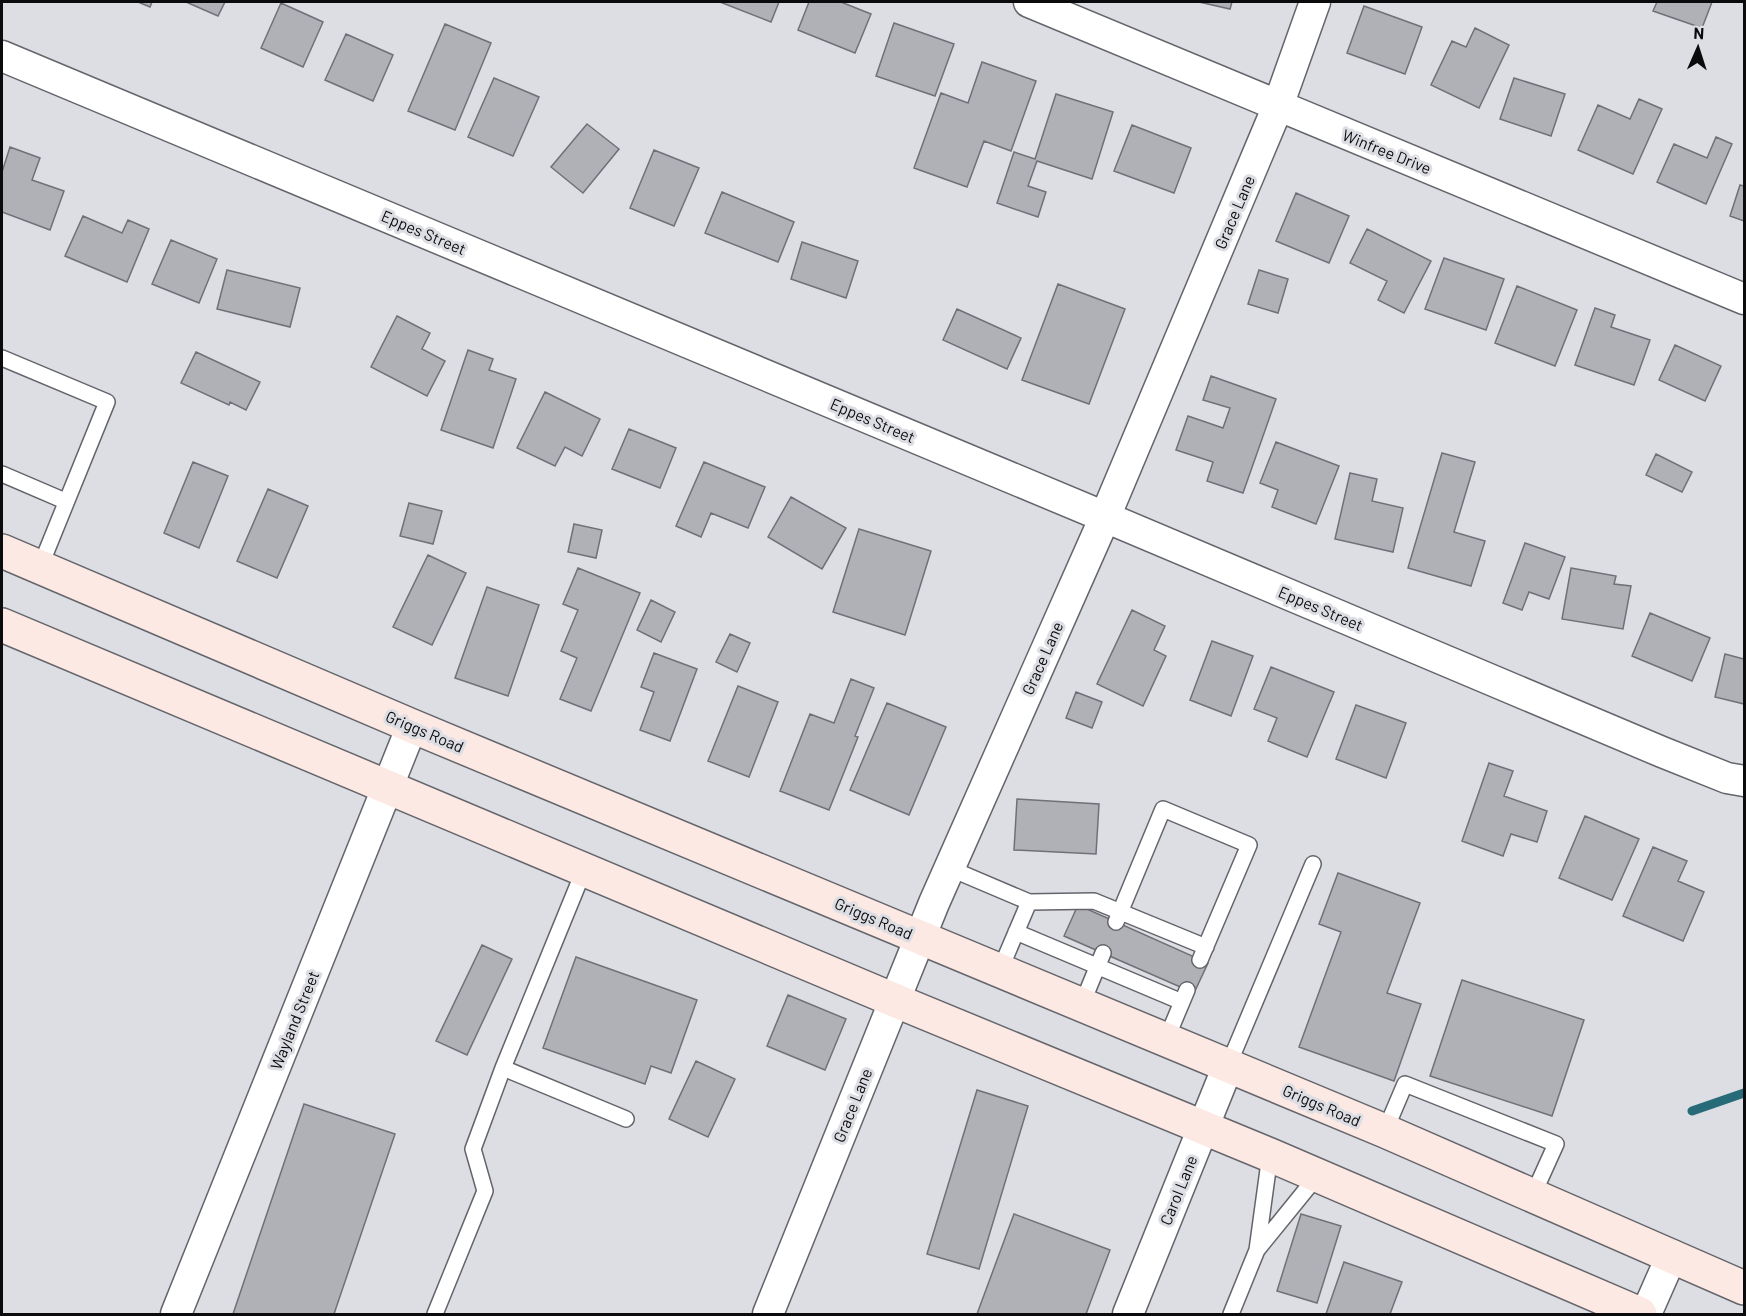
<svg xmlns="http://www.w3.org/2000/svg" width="1746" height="1316" viewBox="0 0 1746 1316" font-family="Barlow,sans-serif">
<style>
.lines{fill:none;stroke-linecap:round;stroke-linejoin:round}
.stream{stroke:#276b78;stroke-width:9}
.building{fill:#b0b1b7;stroke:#707077;stroke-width:1.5}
.service-casing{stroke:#64656b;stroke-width:18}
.minor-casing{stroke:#64656b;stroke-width:33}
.secondary-casing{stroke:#64656b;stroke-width:36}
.service{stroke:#fff;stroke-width:15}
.minor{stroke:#fff;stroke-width:30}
.secondary{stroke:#fde9e3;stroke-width:33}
.labels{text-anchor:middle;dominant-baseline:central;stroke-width:6;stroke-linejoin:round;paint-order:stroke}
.street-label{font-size:16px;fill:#0b0b0e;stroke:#dddee4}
</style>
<rect width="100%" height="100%" fill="#dddee4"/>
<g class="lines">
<path class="stream" d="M1692,1111l52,-18"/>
</g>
<path class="building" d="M138,2h14l-2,5z
M186,2h39l-7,14z
M720,2h59l-8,20z
M809,2h32l30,12 -16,39 -57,-23z
M1199,2h33l-2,7z
M1657,2h55l-10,26 -49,-17z
M281,3l42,19 -20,45 -42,-19z
M1364,6l58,21 -17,47 -58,-21z
M894,23l60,21 -19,52 -59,-20z
M445,24l46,19 -36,87 -47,-19z
M1475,28l34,17 -30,63 -48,-23 21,-44 14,6z
M346,34l47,21 -20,46 -48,-21z
M982,62l54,19 -25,70 -27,-10 -17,46 -53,-19 27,-75 27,10z
M494,78l45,19 -26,59 -45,-19z
M1514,78l51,16 -14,42 -51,-17z
M1056,94l57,18 -21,67 -55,-18 -9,25 18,6 -8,25 -41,-14 17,-51 21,7z
M1639,99l23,10 -29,65 -55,-24 20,-45 32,14z
M587,124l32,25 -36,44 -32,-26z
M1132,125l59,23 -17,45 -60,-22z
M1716,137l16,7 -26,60 -49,-22 17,-38 33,14z
M10,147l30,11 -8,22 32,11 -14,39 -48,-18v-40z
M654,150l45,18 -25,58 -44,-18z
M1740,185l4,1v35l-14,-5z
M722,192l72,30 -16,40 -73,-29z
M1296,193l53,23 -20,47 -53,-22z
M83,216l39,17 6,-13 21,9 -22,53 -62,-26z
M1367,229l64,32 -27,52 -26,-13 9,-19 -37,-18z
M171,240l46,19 -18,44 -47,-19z
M802,242l56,19 -12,37 -55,-19z
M1444,258l60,21 -18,51 -61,-21z
M227,270l73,18 -10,39 -73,-18z
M1259,270l29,9 -10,34 -30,-9z
M1058,284l67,25 -36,95 -67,-24z
M1517,286l60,24 -22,56 -60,-23z
M1595,308l20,7 -4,12 39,13 -16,45 -59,-20z
M957,309l64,29 -14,31 -64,-29z
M397,316l33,17 -8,16 23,12 -18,35 -56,-29z
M1675,345l46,21 -16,35 -46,-21z
M468,350l25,9 -4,11 27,9 -23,69 -52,-18z
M196,352l64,30 -14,28 -16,-8 -1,3 -48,-22z
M1211,376l65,23 -33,94 -36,-12 6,-19 -37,-12 12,-34 35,12 7,-20 -27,-8z
M545,392l55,27 -18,37 -17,-9 -10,19 -38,-18z
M629,429l47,19 -16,40 -48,-19z
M1276,442l63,24 -23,58 -44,-17 6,-17 -18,-7z
M1442,453l33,9 -21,70 31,9 -14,45 -63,-18z
M1656,454l36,18 -10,20 -36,-17z
M193,462l35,14 -29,72 -35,-15z
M704,462l61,25 -17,41 -37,-15 -10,24 -25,-11z
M1350,473l27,6 -5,22 31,7 -10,44 -58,-13z
M268,489l40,17 -31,72 -40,-17z
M791,497l55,31 -24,41 -54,-32z
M409,503l33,8 -9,33 -33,-8z
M574,524l28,6 -6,28 -28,-6z
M859,529l72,22 -26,84 -72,-23z
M1525,543l40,14 -16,42 -20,-7 -7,18 -19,-7z
M428,555l38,18 -34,72 -39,-18z
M578,568l62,25 -49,118 -31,-12 17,-41 -16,-7 17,-41 -15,-6z
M1571,568l45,8 -2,8 17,2 -8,43 -61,-10z
M487,587l52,18 -31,91 -53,-18z
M651,600l24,12 -14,30 -24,-12z
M1132,610l33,16 -11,24 12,6 -23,50 -46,-22z
M1650,613l60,25 -18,43 -60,-25z
M730,634l20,9 -13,29 -21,-10z
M1212,641l41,15 -22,60 -41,-16z
M654,653l43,16 -27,72 -30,-11 14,-38 -13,-5z
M1725,654l19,5v45l-29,-7z
M1271,667l63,25 -27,65 -39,-16 9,-23 -23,-9z
M851,679l23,9 -19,48 3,1 -29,73 -49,-19 30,-77 24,9z
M738,686l40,16 -29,75 -41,-16z
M1076,692l26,10 -10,26 -26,-10z
M887,703l59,24 -37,88 -59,-25z
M1356,705l50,18 -20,55 -50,-19z
M1489,763l24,8 -9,25 43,15 -10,31 -26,-8 -8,22 -41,-15z
M1017,799l82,5 -3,50 -82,-4z
M1585,816l54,23 -27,61 -53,-22z
M1653,847l34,14 -9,20 26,11 -21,49 -60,-25z
M1338,873l82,30 -33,90 34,11 -27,77 -95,-34 42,-115 -22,-8z
M1078,905l130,58 -14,30 -130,-57z
M482,945l30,14 -45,96 -31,-14z
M576,957l121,43 -26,73 -20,-7 -6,18 -102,-36z
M1462,980l122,40 -32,96 -122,-40z
M788,995l58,24 -21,51 -58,-24z
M696,1061l39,18 -27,58 -39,-18z
M977,1090l51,16 -49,163 -52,-15z
M304,1104l91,30 -61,180h-101z
M1014,1214l96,36 -24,64h-109z
M1301,1214l40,12 -24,77 -40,-12z
M1344,1262l58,20 -12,32h-64z"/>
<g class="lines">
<g class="service-casing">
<path id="service" d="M2,358l105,44 -67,165
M2,474l63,27
M949,868l80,34 65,-1 112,46
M1116,922l47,-113 86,36 -49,115
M1016,932l166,70
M1000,970l29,-68
M1082,1004l21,-51
M1166,1040l21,-50
M1228,1066l85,-202
M503,1068l81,-198
M1385,1131l20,-47 151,60 -23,51
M1257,1250l61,-75
M435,1314l50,-123 -12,-42 30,-81 123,51
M1231,1314l26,-64 13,-95"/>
</g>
<g class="minor-casing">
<path id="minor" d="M1029,2l715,297
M2,56l1103,461 557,235 65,26 17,3
M176,1314l236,-588
M768,1314l166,-411 171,-386 173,-411 37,-104
M1128,1314l100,-248
M1646,1314l26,-59"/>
</g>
<g class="secondary-casing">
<path id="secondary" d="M2,551l410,175 973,405 359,157
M2,625l892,375 376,155 370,159"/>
</g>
<use href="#service" class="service"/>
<use href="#minor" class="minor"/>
<use href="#secondary" class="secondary"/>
</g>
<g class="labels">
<g class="street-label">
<text transform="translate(1387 151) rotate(22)">Winfree Drive</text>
<text transform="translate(1234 212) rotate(-67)">Grace Lane</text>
<text transform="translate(424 232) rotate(23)">Eppes Street</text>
<text transform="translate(873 420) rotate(23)">Eppes Street</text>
<text transform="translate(1321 608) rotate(23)">Eppes Street</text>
<text transform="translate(1042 658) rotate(-66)">Grace Lane</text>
<text transform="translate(425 731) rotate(23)">Griggs Road</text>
<text transform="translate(874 918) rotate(23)">Griggs Road</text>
<text transform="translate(294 1020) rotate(-68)">Wayland Street</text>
<text transform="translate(852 1105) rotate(-68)">Grace Lane</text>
<text transform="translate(1322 1105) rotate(23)">Griggs Road</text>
<text transform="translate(1178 1190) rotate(-68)">Carol Lane</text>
</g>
</g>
<rect width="1746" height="1316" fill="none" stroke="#0b0b0e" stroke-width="6"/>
<g transform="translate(1698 48) rotate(3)" stroke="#dddee4" stroke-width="4.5" paint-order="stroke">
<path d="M0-4.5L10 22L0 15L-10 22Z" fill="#0b0b0e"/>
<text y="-9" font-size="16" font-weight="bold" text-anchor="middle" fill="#0b0b0e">N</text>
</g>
</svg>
